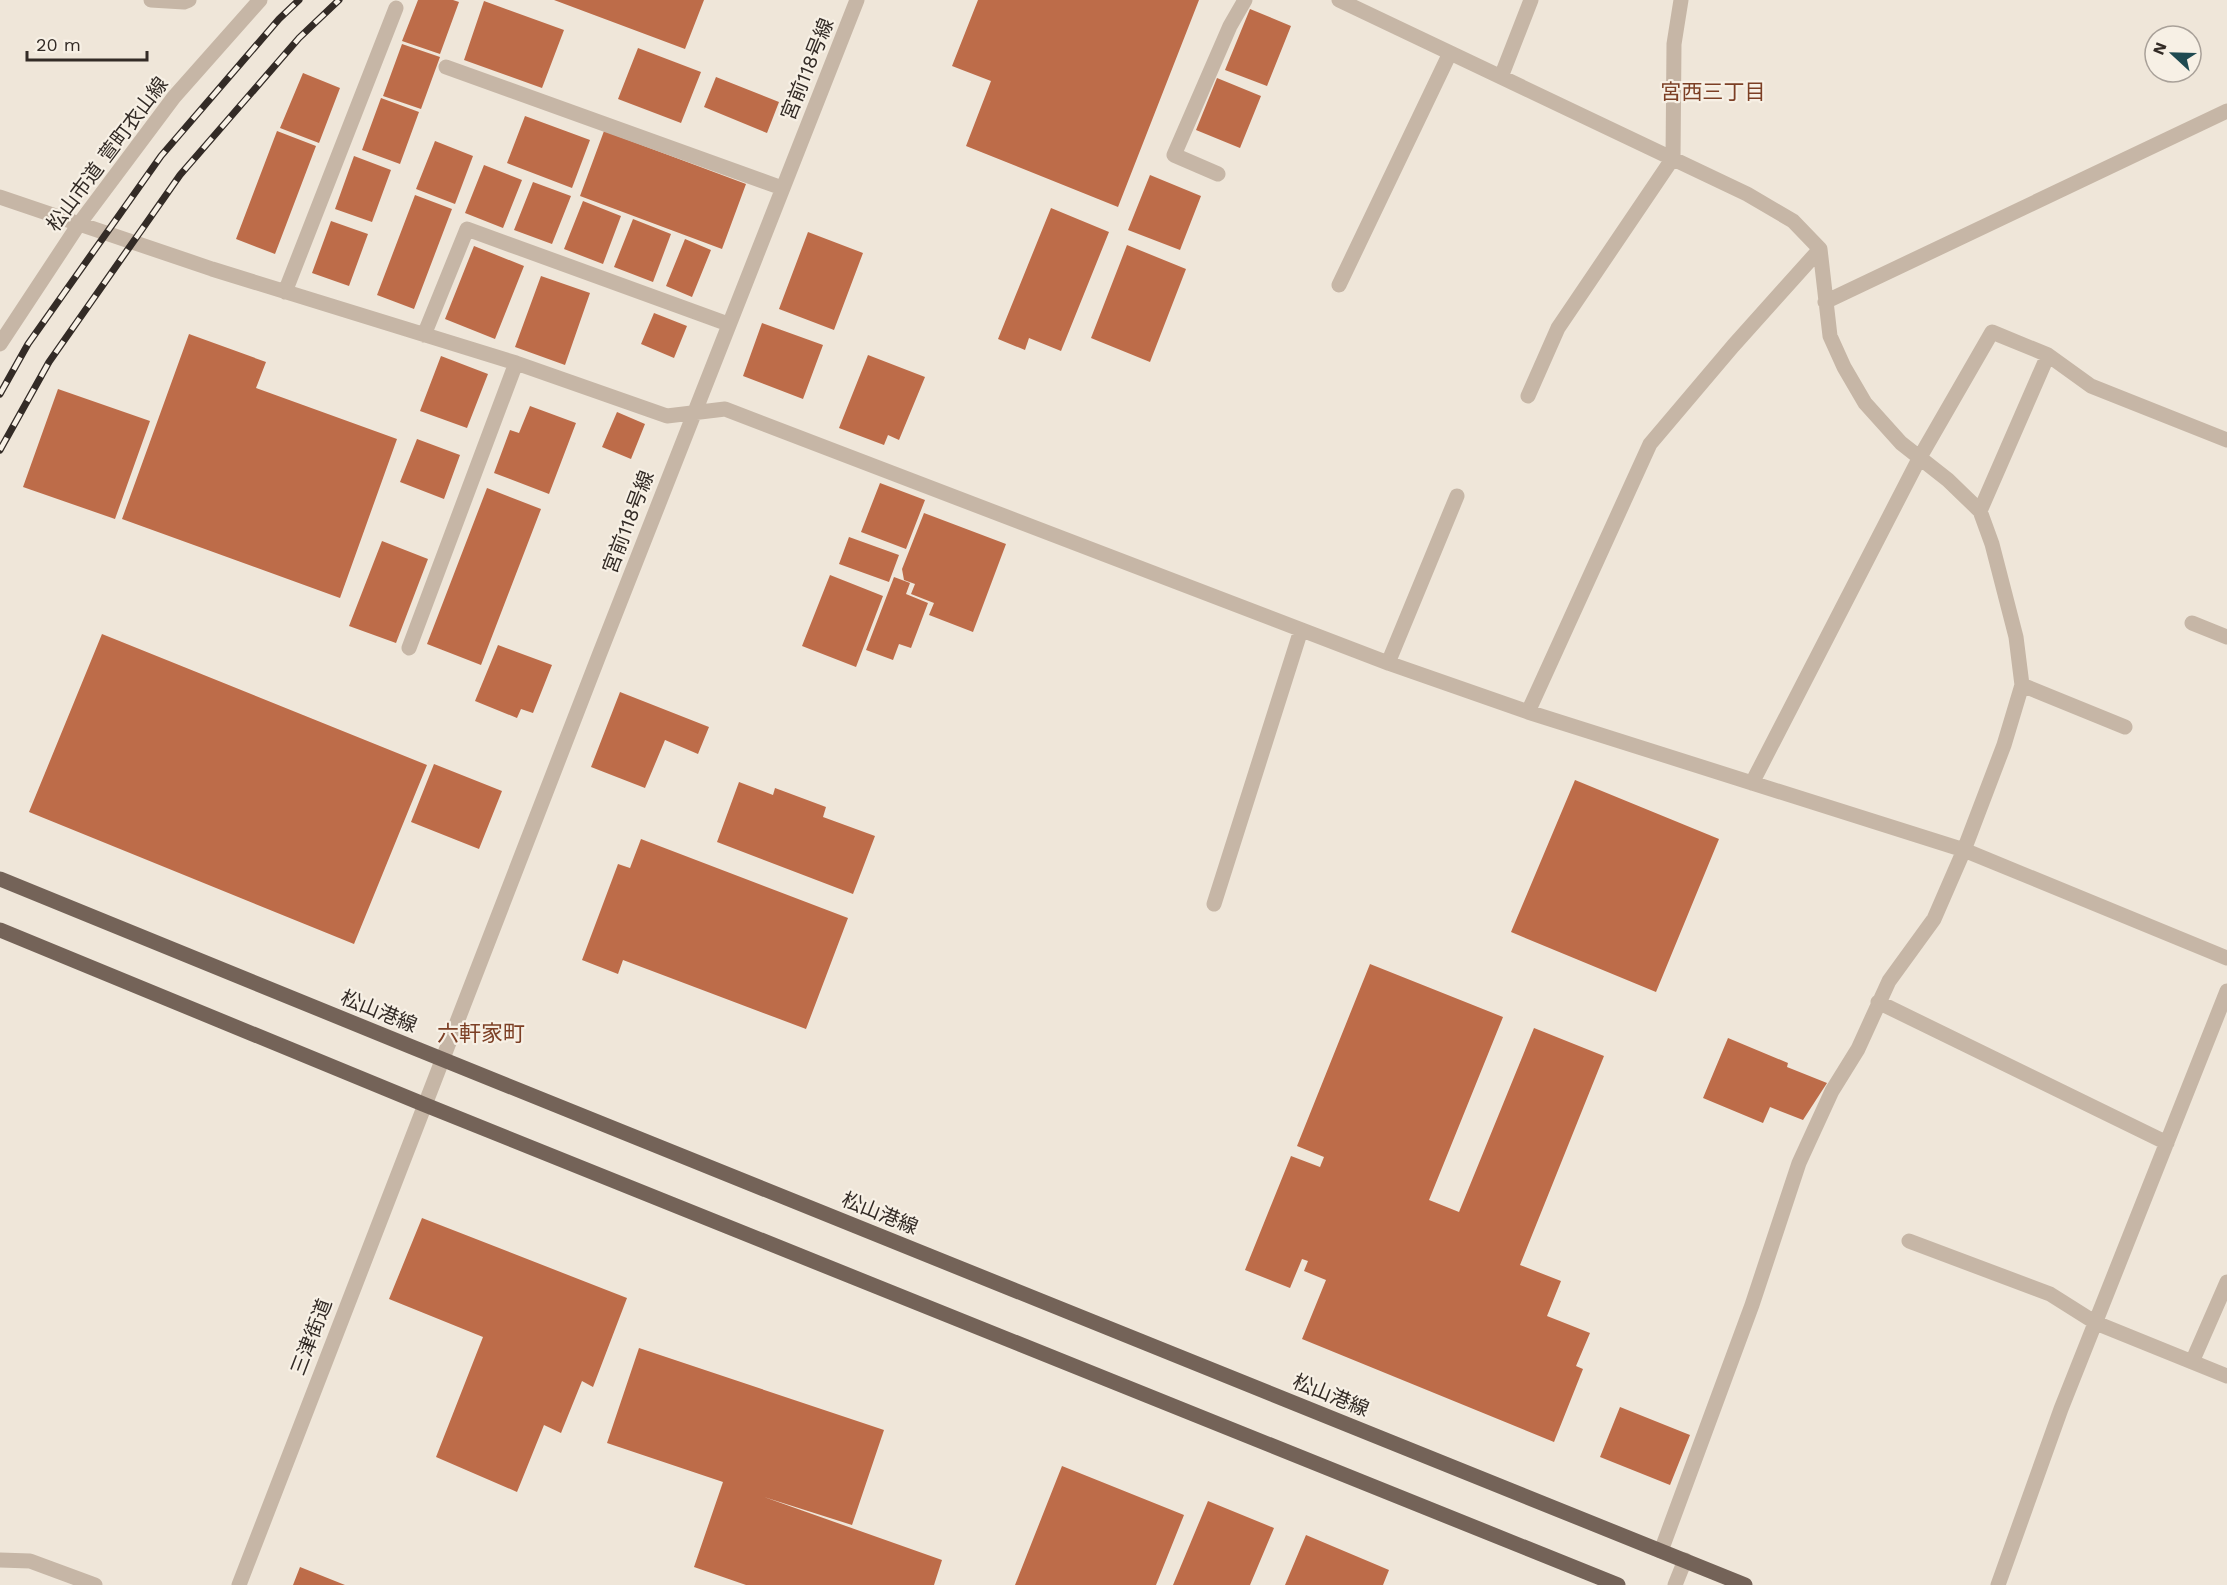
<svg xmlns="http://www.w3.org/2000/svg" width="2227" height="1585" viewBox="0 0 2227 1585" font-family="'Work Sans','Noto Sans JP',sans-serif">
<style>
.building{fill:#bd6c49}
.lines{fill:none;stroke-linecap:round;stroke-linejoin:round}
.minor{stroke:#c6b6a6;stroke-width:15}
.major{stroke:#746358;stroke-width:15}
.rail-casing{stroke:#332b26;stroke-width:7}
.rail{stroke:#f7f0e5;stroke-width:4.5;stroke-dasharray:14;stroke-linecap:butt}
.labels{text-anchor:middle;dominant-baseline:central;stroke-width:4.5;stroke-linejoin:round;paint-order:stroke}
.street-label{font-size:20px;fill:#332b26;stroke:#f7f0e5}
.neighbourhood-label{font-size:21px;fill:#7c3f25;stroke:#f7f0e5}
.quarter-label{font-size:22px;fill:#7c3f25;stroke:#f7f0e5}
</style>
<rect width="100%" height="100%" fill="#efe6d9"/>
<path class="building" d="M418,0h35l6,2 -19,52 -38,-13z
M554,0h150l-19,49z
M978,0h221l-81,207 -152,-61 25,-65 -39,-15z
M484,1l80,29 -22,58 -78,-28z
M1250,9l41,17 -24,60 -42,-16z
M402,44l38,13 -19,52 -38,-13z
M638,48l63,24 -20,51 -63,-24z
M303,73l37,15 -21,55 -39,-15z
M716,77l63,25 -12,31 -63,-26z
M1217,78l44,18 -21,52 -44,-18z
M381,98l38,14 -19,52 -38,-14z
M525,116l65,24 -18,48 -65,-25z
M277,131l39,15 -41,108 -39,-15z
M604,131l142,53 -24,65 -142,-53z
M435,141l38,15 -18,48 -39,-15z
M354,156l37,14 -19,52 -37,-13z
M484,165l38,15 -19,48 -38,-15z
M1150,175l51,21 -21,54 -52,-20z
M533,182l38,14 -19,48 -38,-14z
M415,195l37,14 -38,100 -37,-14z
M583,201l38,15 -18,48 -39,-15z
M1051,208l58,24 -48,119 -32,-13 -4,12 -27,-11z
M633,219l38,15 -18,48 -39,-15z
M331,221l37,13 -19,52 -37,-13z
M808,232l55,21 -29,77 -55,-21z
M685,239l26,11 -19,47 -26,-11z
M1127,245l59,24 -36,93 -59,-24z
M474,246l50,20 -29,73 -50,-20z
M541,276l49,17 -25,72 -50,-18z
M654,313l33,13 -13,32 -33,-14z
M762,323l61,22 -20,54 -60,-23z
M189,334l77,28 -10,26 141,51 -57,159 -218,-79z
M868,355l57,22 -26,63 -11,-5 -4,10 -45,-17z
M441,356l47,18 -21,54 -47,-17z
M58,389l92,32 -35,98 -92,-32z
M530,406l46,17 -27,71 -55,-21 16,-43 9,3z
M617,412l28,12 -14,35 -29,-12z
M417,439l43,16 -16,44 -44,-17z
M880,483l45,17 -19,49 -45,-17z
M487,488l54,21 -60,156 -54,-21z
M924,513l82,31 -33,88 -44,-17 5,-12 -23,-9 4,-10 -11,-4 -2,-11z
M849,537l50,18 -10,27 -50,-18z
M382,541l46,18 -32,84 -47,-17z
M830,575l53,21 -27,71 -54,-21z
M894,577l16,6 -4,11 22,9 -17,45 -12,-4 -6,16 -27,-10z
M102,634l325,131 -73,179 -325,-132z
M498,645l54,20 -19,48 -12,-4 -4,9 -42,-17z
M620,692l89,35 -11,27 -33,-14 -20,48 -54,-21z
M434,764l68,27 -23,58 -68,-27z
M1575,780l144,59 -63,153 -145,-60z
M739,782l34,13 2,-7 51,19 -3,10 52,19 -22,58 -136,-52z
M641,839l207,79 -42,111 -183,-69 -5,14 -36,-14 36,-96 12,4z
M1370,964l133,53 -74,183 30,12 75,-184 70,28 -84,209 41,16 -14,35 43,17 -14,33 7,3 -29,73 -252,-103 24,-59 -22,-9 4,-10 -6,-2 -12,29 -45,-18 46,-114 29,11 4,-10 -27,-11z
M1728,1038l60,25 -1,4 40,16 -24,37 -33,-13 -7,16 -60,-25z
M422,1218l205,80 -34,89 -11,-6 -21,52 -17,-8 -27,67 -81,-35 47,-120 -94,-38z
M639,1348l245,82 -32,95 -88,-28 178,63 -8,25h-188l-52,-18 29,-85 -116,-39z
M1620,1407l70,28 -20,50 -70,-28z
M1062,1466l122,49 -28,70h-141z
M1208,1501l66,27 -24,57h-77z
M1306,1535l83,35 -6,15h-98z
M300,1567l45,18h-52z"/>
<g class="lines">
<path class="minor" d="M151,0l33,2 5,-2
M1339,0l408,194 46,27 27,28 10,87 14,31 21,36 36,40 47,37 32,31 12,33 24,93 6,48 -18,60 -40,105 -30,69 -45,62 -31,68 -26,42 -33,72 -47,142 -91,246
M446,67l336,121
M1501,77l30,-77
M1218,174l-44,-19 56,-129 15,-26
M0,197l212,72 304,94 151,53 58,-7 663,254 140,49 436,138 263,108
M1339,285l111,-232
M285,292l111,-284
M1825,302l402,-191
M424,335l43,-106 261,95
M0,344l79,-120 95,-127 86,-97
M1528,396l30,-68 115,-170 1,-114 7,-44
M1980,511l68,-156
M2192,623l35,14
M409,648l107,-285
M1388,663l69,-167
M2022,685l103,42
M1528,712l122,-268 83,-98 87,-97
M1752,783l168,-326 72,-125 56,23 43,31 136,54
M1214,904l87,-274
M1878,1002l289,141
M1909,1241l141,53 46,29 131,53
M2192,1362l35,-80
M0,1560l30,1 65,24
M239,1585c203,-529 409,-1058 618,-1585
M1675,1585l10,-25
M1998,1585l63,-176 166,-418"/>
<path class="major" d="M0,879l412,168 1333,538
M0,930l423,174 1195,481"/>
<g class="rail-casing">
<path id="rail" d="M0,394l28,-50 133,-188 118,-137 20,-19
M0,450l49,-88 131,-187 119,-137 40,-38"/>
</g>
<use href="#rail" class="rail"/>
</g>
<g class="labels">
<g class="street-label">
<text transform="translate(807 69) rotate(-68)">宮前118号線</text>
<text transform="translate(107 154) rotate(-53)">松山市道 萱町衣山線</text>
<text transform="translate(628 522) rotate(-69)">宮前118号線</text>
<text transform="translate(379 1011) rotate(22)">松山港線</text>
<text transform="translate(880 1213) rotate(22)">松山港線</text>
<text transform="translate(311 1337) rotate(-69)">三津街道</text>
<text transform="translate(1331 1395) rotate(22)">松山港線</text>
</g>
<g class="neighbourhood-label">
<text x="1713" y="91">宮西三丁目</text>
</g>
<g class="quarter-label">
<text x="481" y="1033">六軒家町</text>
</g>
</g>
<g transform="translate(2173 54) rotate(292)"><circle r="28" fill="#f7f0e5" stroke="#a9a199" stroke-width="1.5"/>
<path d="M0-4.5L10 22L0 15L-10 22Z" fill="#1f4a51"/>
<text y="-9" font-size="16" font-weight="bold" text-anchor="middle" fill="#332b26">N</text>
</g>
<path d="M27 51v9h120v-9" fill="none" stroke="#332b26" stroke-width="3"/>
<text x="36" y="51" font-size="18" fill="#332b26" stroke="#f7f0e5" stroke-width="4.5" paint-order="stroke">20 m</text>
</svg>
